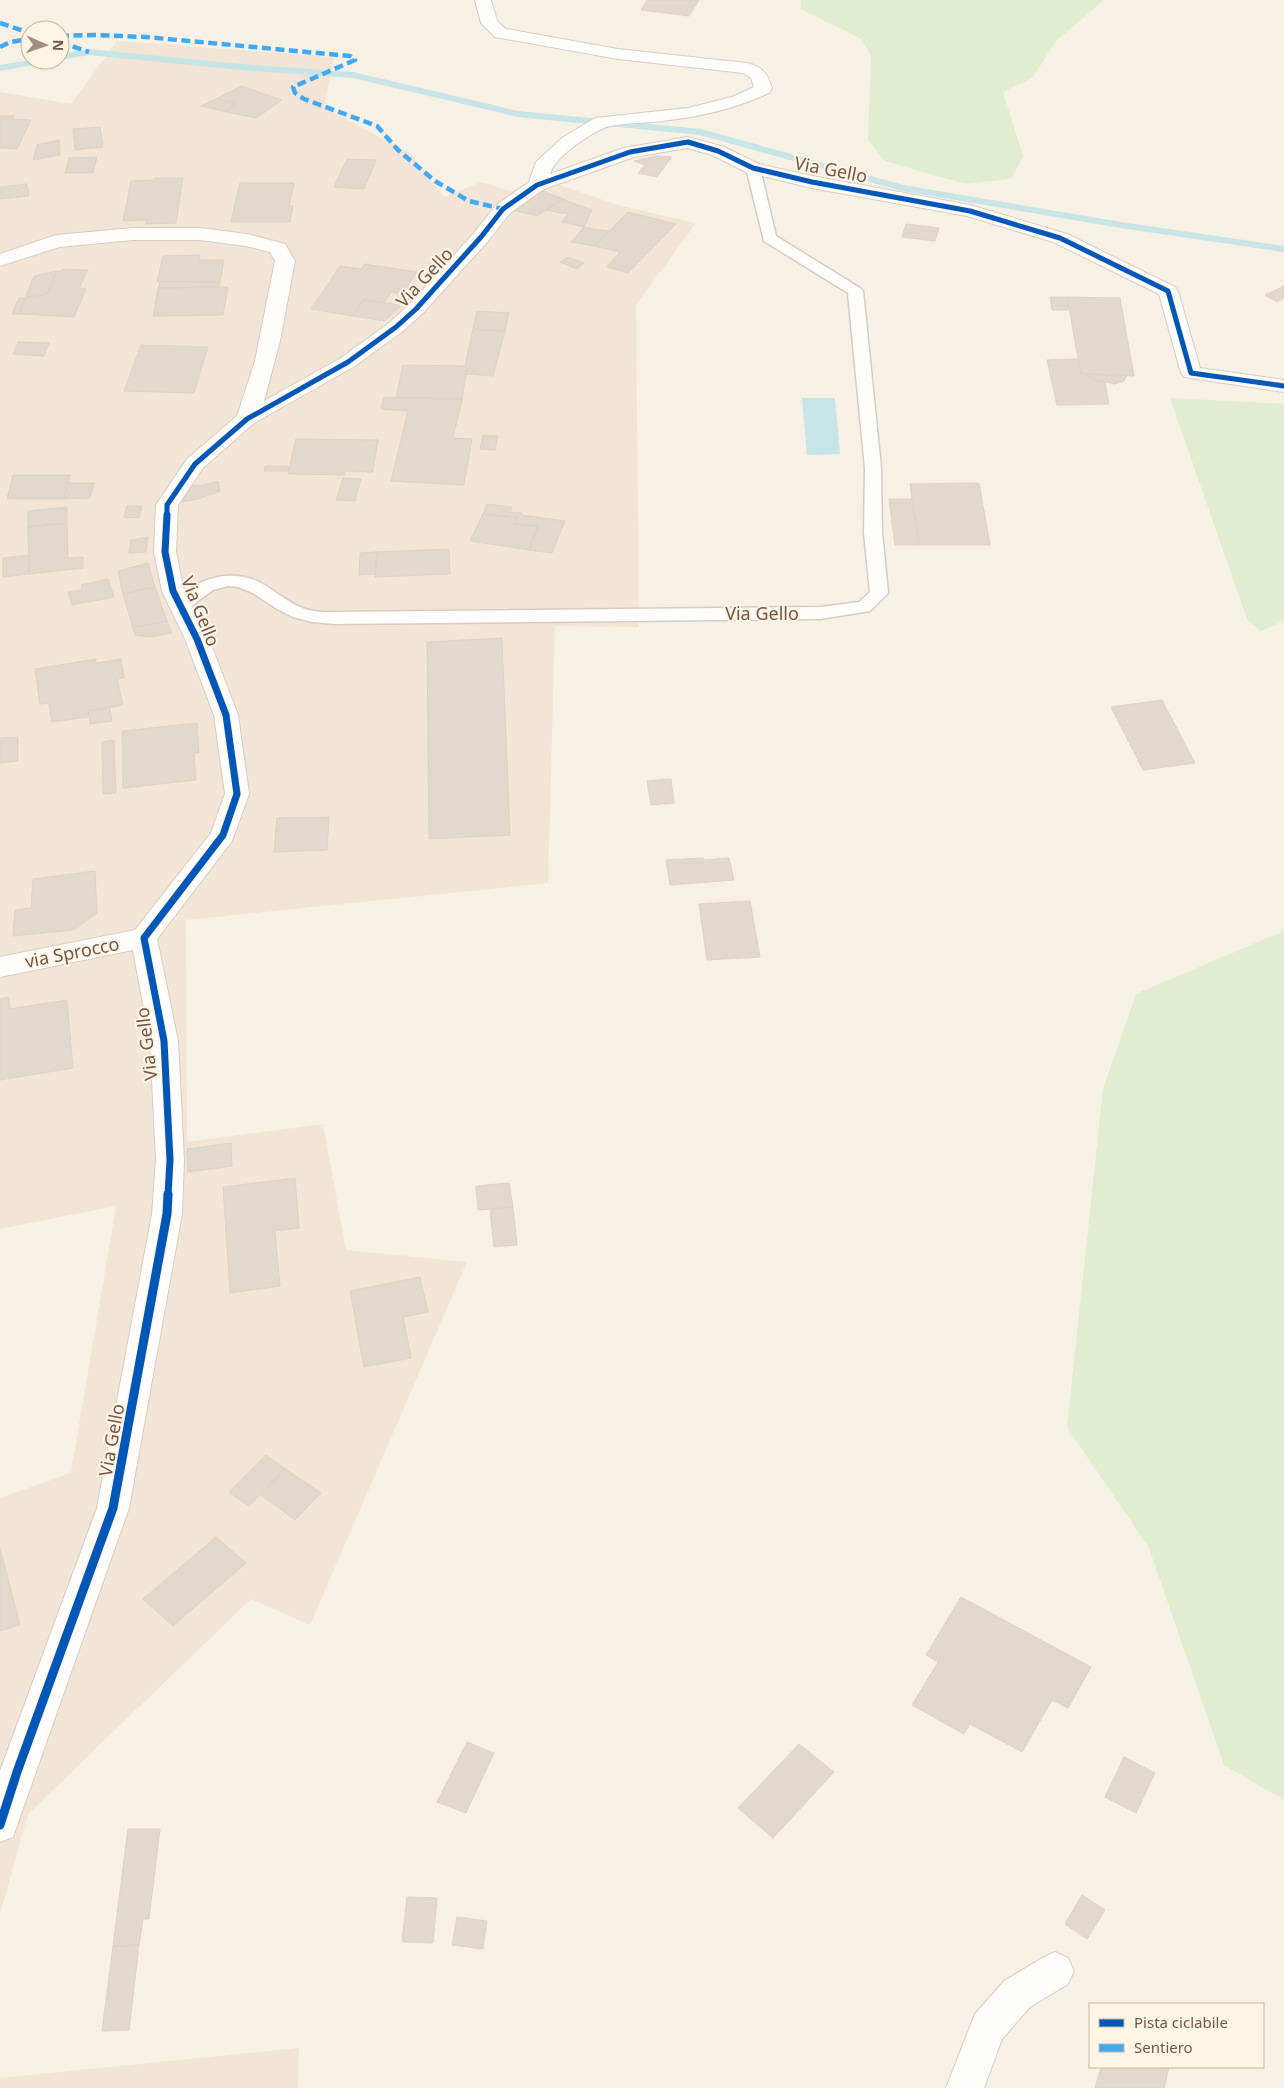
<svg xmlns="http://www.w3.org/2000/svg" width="1284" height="2088" viewBox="0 0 1284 2088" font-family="'Noto Sans',sans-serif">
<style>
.residential{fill:#f2e5d5}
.green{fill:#e1edcf}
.water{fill:#c7e4e6}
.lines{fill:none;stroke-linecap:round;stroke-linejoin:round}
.stream{fill:#c7e4e6;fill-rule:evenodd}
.building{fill:#e2d8cd;stroke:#dfd2c7}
.lane-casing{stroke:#d7ccc3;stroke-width:3}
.street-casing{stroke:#d7ccc3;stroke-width:2}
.lane{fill:#fefdfb;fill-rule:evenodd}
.street{fill:#fefdfb;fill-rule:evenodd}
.quiet{stroke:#3fa9f5;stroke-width:4.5;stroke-dasharray:9 4.5;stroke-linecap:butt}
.cycleway-far2-casing{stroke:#fff5e5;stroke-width:7}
.cycleway-far1-casing{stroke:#fff5e5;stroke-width:10}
.cycleway-casing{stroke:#fff5e5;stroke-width:12}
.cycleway-far2{stroke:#0057b8;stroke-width:5}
.cycleway-far1{stroke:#0057b8;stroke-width:7}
.cycleway{stroke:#0057b8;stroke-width:9}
.labels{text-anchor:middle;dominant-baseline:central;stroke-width:4;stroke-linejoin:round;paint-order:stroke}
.street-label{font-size:18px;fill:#735646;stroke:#fff5e5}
</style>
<rect width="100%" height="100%" fill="#f6f0e5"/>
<path class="residential" d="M117,41l217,16 -10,50 87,47 33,43 37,-15 30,9 35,-11 71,25 79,18 -60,82 3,322 -84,-1 -7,257 -362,37 1,222 136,-18 23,126 121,12 -157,363 -59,-26 -223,215 -28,100v-416l71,-25 45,-267 -116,23v-1137l71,12z
M299,2048l-1,40h-298v-10z"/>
<path class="green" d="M801,0h303l-47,40 -25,38 -29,14 20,64 -12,23 -46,5 -80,-23 -17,-21 3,-84 -11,-18 -59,-29z
M1170,398l114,6v217l-23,10 -14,-12z
M1284,931v869l-60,-35 -75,-217 -82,-121 36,-338 33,-95z"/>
<path class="water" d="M802,398h33l5,56 -33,1z"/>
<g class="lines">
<path class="stream" d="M89,49l151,15 113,8 165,39 183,18 202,56 218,37 163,24v6l-163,-24 -219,-37 -202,-56 -182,-18 -165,-39 -113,-8 -151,-15 -29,5v-6z
M30,60h20l-5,3 -45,8v-6z"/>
</g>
<path class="building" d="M647,0h52l-10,16 -48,-6z
M241,86l41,14 -26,18 -30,-6 10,-9 -20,-4z
M216,99l20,4 -10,9 -25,-6z
M0,116h14l-2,3 19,1 -14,29 -17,-1z
M100,127l3,20 -28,3 -2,-21z
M59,140l1,15 -27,5 4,-15z
M656,156l16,1 -15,20 -19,-4 7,-8 -11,-4z
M97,157l-4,16h-28l4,-15z
M347,159l29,1 -12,29 -30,-2z
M154,178h29l-7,45 -30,1v-4l-23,1 8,-40 23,-1z
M240,183h54l-5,23h4l-3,16h-59z
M27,184l2,12 -29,3v-12z
M543,191l20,8 -26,17 -25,-6z
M563,199l29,11 -8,17 -22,-5 6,-8 -23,-4z
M628,212l48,12 -48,49 -21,-6 13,-15 -25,-6z
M906,224l33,4 -4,13 -33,-4z
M584,227l16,3 9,1 -14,15 -24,-4z
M200,255l-1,5h25l-4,22h-63l6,-26z
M568,257l16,6 -7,6 -17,-7z
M365,264l52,8 -15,22 -11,-2 -7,11 -21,-3 -10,16 -42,-7 29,-43 21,3z
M63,269l25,1 -9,18 7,1 -12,28 -55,-3 6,-16 22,-4 10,-23h5z
M57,271l-10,23 -22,4 9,-22z
M160,282h60l-1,5 -61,1z
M1284,286v12l-7,4 -12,-7z
M228,287l-5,28 -70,1 5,-28z
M1050,297h17l1,13h-16z
M1067,297l53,1 14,78 -53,-2z
M19,298h6l-6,16h-7z
M363,300l30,4 8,2 -16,15 -32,-5z
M477,311l32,2 -4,18 -32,-2z
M473,329l32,2 -12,45 -27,-2 1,-6 -2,-2z
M18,342l31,1 -5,13 -31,-2z
M141,345l67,2 -14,46 -70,-2z
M1078,359l3,15h5l9,6 10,3 4,21 -52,1 -10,-45z
M403,365l62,1 2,2 -5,31 -66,-1z
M1086,374l41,1 -3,6 -9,3 -20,-4z
M384,397l78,2 -9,39 19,1 -8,46 -73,-4 17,-70 -27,-2z
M483,435l15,1 -3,14 -15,-1z
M296,439l82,1 -5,32 -27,-1 -1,4 -57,-1z
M265,466h25l-2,5h-24z
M13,475h57l-6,24h-57z
M343,478l18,1 -6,22 -19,-1z
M218,481l2,10 -22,8 -17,3 10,-17 9,1z
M68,483h26l-4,15 -26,1z
M979,483l11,62h-71l-9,-61z
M889,499h23l7,46h-24z
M487,504l25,3 -2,5 12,1 -1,2 44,6 -13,32 -23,-3 9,-24 -24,-2 3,-7 -34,-3z
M127,506h15l-3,12 -15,-1z
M67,507v16l-39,4v-16z
M483,514l34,3 -3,7 24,2 -9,24 -59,-9z
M67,523l1,35 15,-1v11l-54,6 -1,-47z
M148,537l-2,15 -17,1 2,-13z
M449,549l1,25 -75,3 2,-25z
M377,552l-2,22 -16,1 1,-22z
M29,555v19l-26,3v-19z
M148,563l7,24 -32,7 -5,-23z
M108,579l6,18 -42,8 -4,-13 14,-2 -1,-5z
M155,587l12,34 -34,7 -10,-34z
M167,621l5,12 -22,4 -15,-2 -2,-7z
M502,638l8,197 -81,4 -2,-197z
M96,659v4l25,-4 3,19 -7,1 6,26 -35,6v6l-36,5 -3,-19 -9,1 -5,-35z
M1162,700l33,63 -52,7 -32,-63z
M110,707l2,14 -22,3 -2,-13z
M197,723l2,30h-5l2,27 -73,8 -1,-57z
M18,737v24l-18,2v-25z
M114,740l2,53 -13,1 -1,-52z
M671,779l3,24 -23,2 -4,-24z
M329,817l-2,33 -53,2 3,-34z
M703,858l1,2 25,-2 5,22 -64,5 -4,-25z
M95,871l2,42 -23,17 -61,6 2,-26 16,-2 2,-29z
M750,901l10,56 -53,3 -8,-56z
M9,997l1,12 57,-9 6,68 -73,12v-81z
M231,1143l1,23 -44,6 -1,-23z
M295,1178l4,50 -24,3 5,55 -50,7 -7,-106z
M509,1183l4,24 -35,3 -2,-24z
M513,1207l4,38 -23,2 -4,-38z
M420,1277l8,35 -25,5 8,41 -47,9 -14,-76z
M266,1455l19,14 -36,37 -20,-14z
M285,1469l36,24 -26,27 -34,-25z
M216,1537l30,26 -73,63 -30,-27z
M0,1548l20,77 -20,6z
M961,1597l130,70 -23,41 -16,-8 -30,52 -52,-28 -6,10 -52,-29 26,-43 -12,-7z
M467,1742l27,11 -28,60 -29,-11z
M799,1744l35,28 -61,66 -35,-30z
M1124,1757l31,16 -19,40 -31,-16z
M128,1829h32l-11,90h-6l-4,26 -26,1z
M1082,1895l23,15 -18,29 -22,-15z
M407,1897l30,1 -4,45 -31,-1z
M457,1917l30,4 -4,28 -31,-4z
M139,1945l-10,85 -27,1 11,-85z
M1101,2067h68l-5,21h-69z"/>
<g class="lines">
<g class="lane-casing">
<path id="lane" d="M753,164l5,1 2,3 16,68 84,52 3,3 18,177 1,65 6,60 -18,18 -50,8 -486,5 -22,-2 -19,-5 -16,-8 -24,-16 -15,-6 -10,-1 -15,4 -18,13 -8,8 -6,2 -6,-2 -3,-4c18,-27 55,-39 85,-26 15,7 27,19 43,26 11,5 23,5 34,5l486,-5 39,-5 11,-10 -6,-59 1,-65 -17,-175 -84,-52 -18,-73 2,-3z"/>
</g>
<g class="street-casing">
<path id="street" d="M475,0h16l6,21 9,8 112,20 129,14c16,4 21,11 25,26l-3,4c-34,16 -70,24 -107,28 -14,2 -46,2 -58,7 -16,7 -49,29 -54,46l74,-26 64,-11 36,10 35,17 53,12 158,29 97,29 108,53 3,4 22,77 84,12v12l-100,-15 -3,-4 -22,-79 -106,-52 -86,-26 -155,-28 -66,-16 -34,-17 -25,-7 -53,9 -90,32 -34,24 -22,28 -65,72 -20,18 -48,35 -101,57 -51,45 -25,37 -2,47 8,39 25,48 29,76 11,79 -17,47 -75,98 21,102 6,119 -2,54 -53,294 -116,329 -13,5v-71l97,-263 55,-294 4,-54 -6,-119 -17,-91 -133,27v-20l135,-27 76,-97 14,-39 -11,-79 -29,-76 -23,-48 -8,-39 2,-47 31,-46 50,-43 18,-55 20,-100 -5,-9 -24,-6 -46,-6h-67l-74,7 -59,19v-12l56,-19 77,-7h67l47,6 38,10 10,17 -15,80 -16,60 77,-43 48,-35 20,-18 65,-72 22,-28 33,-23 7,-20 26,-24 33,-20 93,-10 44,-11 22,-10 -3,-9 -8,-5 -125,-14 -123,-22 -14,-14z
M1055,1952l13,6 6,13 -6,13 -38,23 -28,32 -18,49h-38l29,-74 29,-33 38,-23z"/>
</g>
<use href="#lane" class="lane"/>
<use href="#street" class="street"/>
<path class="quiet" d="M0,23l30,10
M60,36l34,-1 52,2 204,19 5,4 -62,27 2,6 9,6 73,27 21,24 37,31 34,20 34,8
M60,42l29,10
M0,47l10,-5 20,-3"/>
<g class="cycleway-far2-casing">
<path id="cycleway-far2" d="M167,516v-11l28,-41 52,-45 101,-57 48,-35 20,-18 65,-72 22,-28 34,-24 93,-33 58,-10 30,9 35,17 59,14 158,29 90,27 108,53 23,82 93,13"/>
</g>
<g class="cycleway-far1-casing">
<path id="cycleway-far1" d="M167,515l-2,37 8,39 24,48 29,76 11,79 -14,41 -79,103 20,103 6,119 -2,35"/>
</g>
<g class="cycleway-casing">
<path id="cycleway" d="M0,1825l17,-53 96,-264 54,-294 1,-20"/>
</g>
<use href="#cycleway-far2" class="cycleway-far2"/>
<use href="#cycleway-far1" class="cycleway-far1"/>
<use href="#cycleway" class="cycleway"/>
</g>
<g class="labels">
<g class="street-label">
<text transform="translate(831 169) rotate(11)">Via Gello</text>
<text transform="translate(424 277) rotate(-47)">Via Gello</text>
<text transform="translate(201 611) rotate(68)">Via Gello</text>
<text x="762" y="613">Via Gello</text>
<text transform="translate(72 952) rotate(-11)">via Sprocco</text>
<text transform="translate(146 1044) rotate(-97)">Via Gello</text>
<text transform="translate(111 1440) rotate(-80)">Via Gello</text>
</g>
</g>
<rect x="1089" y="2003" width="175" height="65" fill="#fff5e5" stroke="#c7b5a5"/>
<rect x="1099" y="2019" width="25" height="8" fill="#0057b8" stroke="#c7b5a5"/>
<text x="1134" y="2028" font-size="15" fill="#735646">Pista ciclabile</text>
<rect x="1099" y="2044" width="25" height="8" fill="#3fa9f5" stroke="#c7b5a5"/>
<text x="1134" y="2053" font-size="15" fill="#735646">Sentiero</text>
<g transform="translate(45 45) rotate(92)"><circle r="24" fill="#fff5e5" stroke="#c7b5a5"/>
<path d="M0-4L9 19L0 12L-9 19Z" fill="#a18c7e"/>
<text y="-8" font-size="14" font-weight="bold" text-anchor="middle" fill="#735646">N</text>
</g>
</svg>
